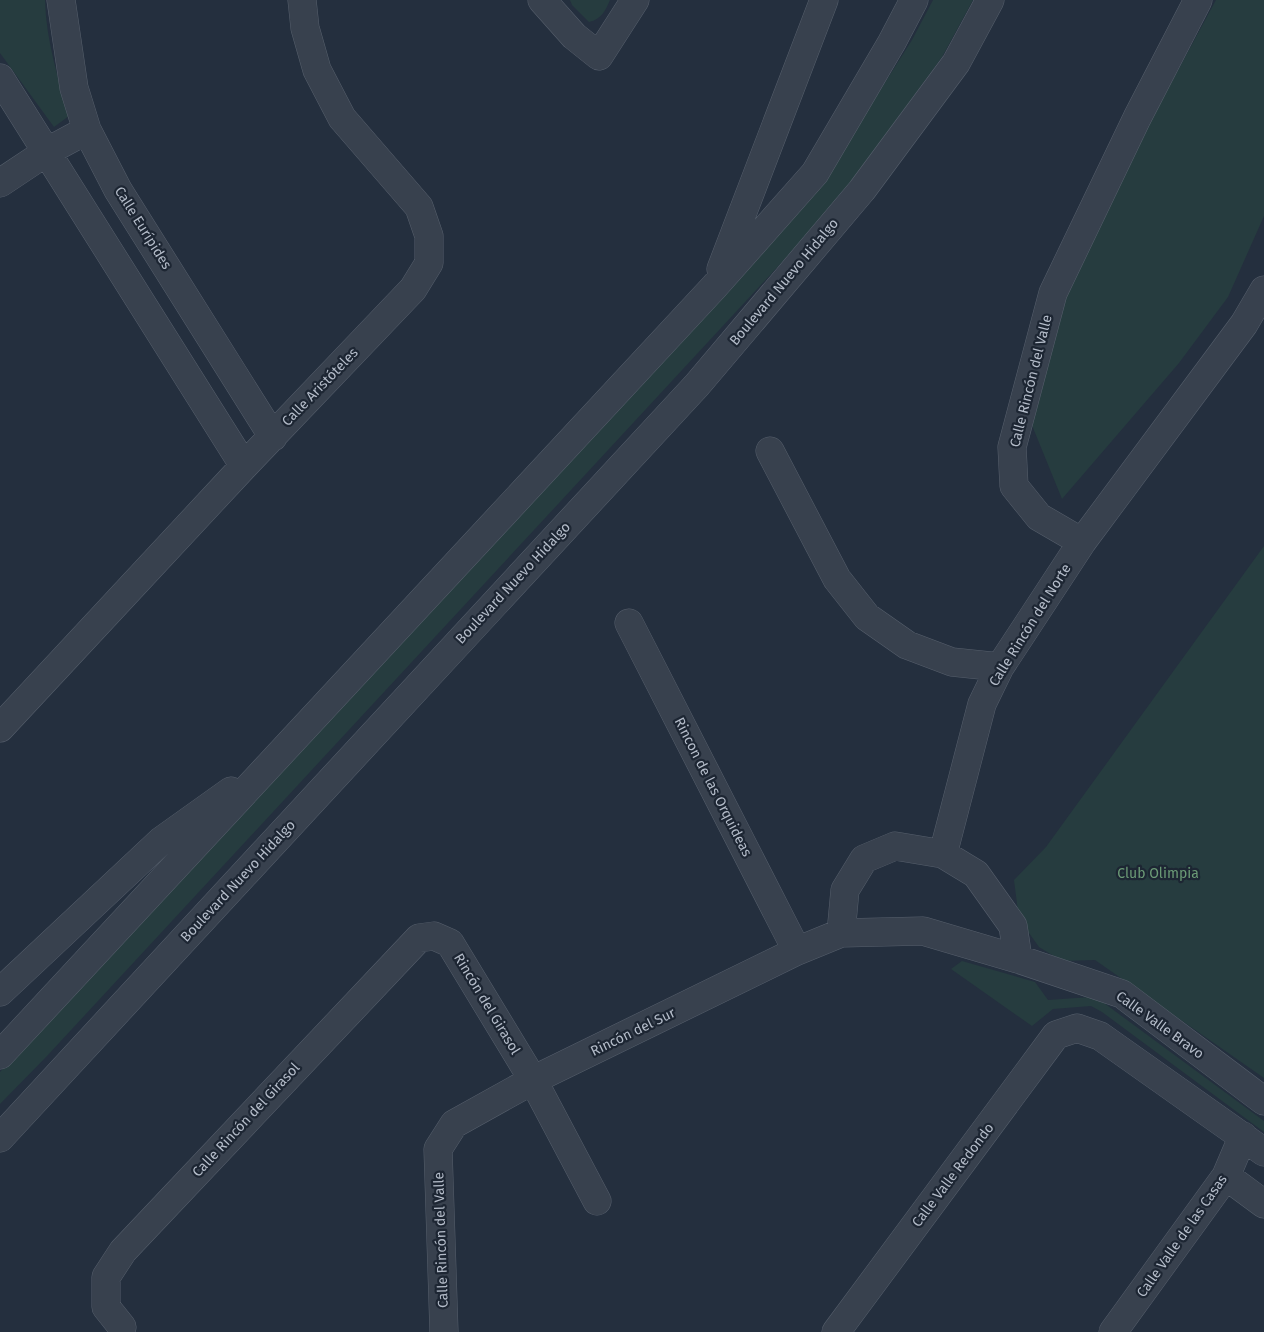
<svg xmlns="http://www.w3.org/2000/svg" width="1264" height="1332" viewBox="0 0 1264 1332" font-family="'Fira Sans',sans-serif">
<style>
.green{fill:#263c3f}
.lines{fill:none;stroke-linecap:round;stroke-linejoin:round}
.minor-casing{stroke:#565f6c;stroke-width:29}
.minor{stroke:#38414e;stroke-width:28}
.labels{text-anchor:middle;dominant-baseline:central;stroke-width:4.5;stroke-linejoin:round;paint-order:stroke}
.street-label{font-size:14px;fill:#b4bcc9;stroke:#1d2633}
.park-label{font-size:14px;fill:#6b9a76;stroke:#1d2633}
</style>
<rect width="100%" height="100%" fill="#242f3e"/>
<path class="green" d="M0,0h45c1,40 13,78 24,116l-15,11 -54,-74z
M570,0h40c-5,11 -8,19 -21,22l-17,-17z
M933,0h40l-31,57 -92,127 -41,49 -762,823 -47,48v-32l830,-903 82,-129z
M1216,0h48v216l-36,81 -49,66 -117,136 -33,-81 42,-150z
M1264,546v532l-169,-118 -33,1 -23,-14 -20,-28 -5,-39 32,-33z
M962,961l73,21 13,18 43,-3 13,6 160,118v11l-162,-120 -11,-6 -38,3 -21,17 -81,-57z"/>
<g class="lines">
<g class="minor-casing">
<path id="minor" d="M61,0l13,88 13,42 31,60 155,247
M542,0l32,36 25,20 36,-56
M0,78l244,388
M0,183l48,-32 39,-21
M721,269l103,-269
M770,451l67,128 30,38 40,28 45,17 48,5
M1082,542l-43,-25 -25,-31 -2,-39 41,-154 84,-175 61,-118
M629,623l168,328
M0,728l244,-262 169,-177 16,-26v-27l-10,-29 -77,-89 -25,-48 -12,-42 -3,-28
M943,854l39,-150 18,-37 82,-125 162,-218 20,-34
M841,933l4,-43 19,-31 31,-13 48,8 33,20 37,52 5,33
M0,992l161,-151 70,-50
M0,1055l714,-768 101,-114 77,-131 22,-42
M0,1138l697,-753 165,-195 94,-127 34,-63
M1226,1176l38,28
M122,1327l-16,-20v-30l17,-26 296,-313 15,-2 16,7 83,137 64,121
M444,1332l-6,-183 16,-25 79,-44 264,-129 44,-18 82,-2 95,28 104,35 142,107
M836,1332l220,-297 21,-7 23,8 164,116
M1113,1332l113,-156 17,-40"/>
</g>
<use href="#minor" class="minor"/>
</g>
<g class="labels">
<g class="street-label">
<text transform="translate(143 228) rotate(58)">Calle Eurípides</text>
<text transform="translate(784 282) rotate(-50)">Boulevard Nuevo Hidalgo</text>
<text transform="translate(1031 381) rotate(-76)">Calle Rincón del Valle</text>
<text transform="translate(320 387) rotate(-46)">Calle Aristóteles</text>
<text transform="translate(513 583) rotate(-47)">Boulevard Nuevo Hidalgo</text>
<text transform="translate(1030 625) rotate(-58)">Calle Rincón del Norte</text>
<text transform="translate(713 787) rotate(63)">Rincon de las Orquideas</text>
<text transform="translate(238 881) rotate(-47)">Boulevard Nuevo Hidalgo</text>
<text transform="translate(487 1004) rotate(59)">Rincón del Girasol</text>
<text transform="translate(1160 1025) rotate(36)">Calle Valle Bravo</text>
<text transform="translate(633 1032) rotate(-26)">Rincón del Sur</text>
<text transform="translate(246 1120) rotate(-47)">Calle Rincón del Girasol</text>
<text transform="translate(953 1175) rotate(-53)">Calle Valle Redondo</text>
<text transform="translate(1182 1236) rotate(-55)">Calle Valle de las Casas</text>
<text transform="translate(441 1240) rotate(-92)">Calle Rincón del Valle</text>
</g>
<g class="park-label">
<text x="1158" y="873">Club Olimpia</text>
</g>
</g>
</svg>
